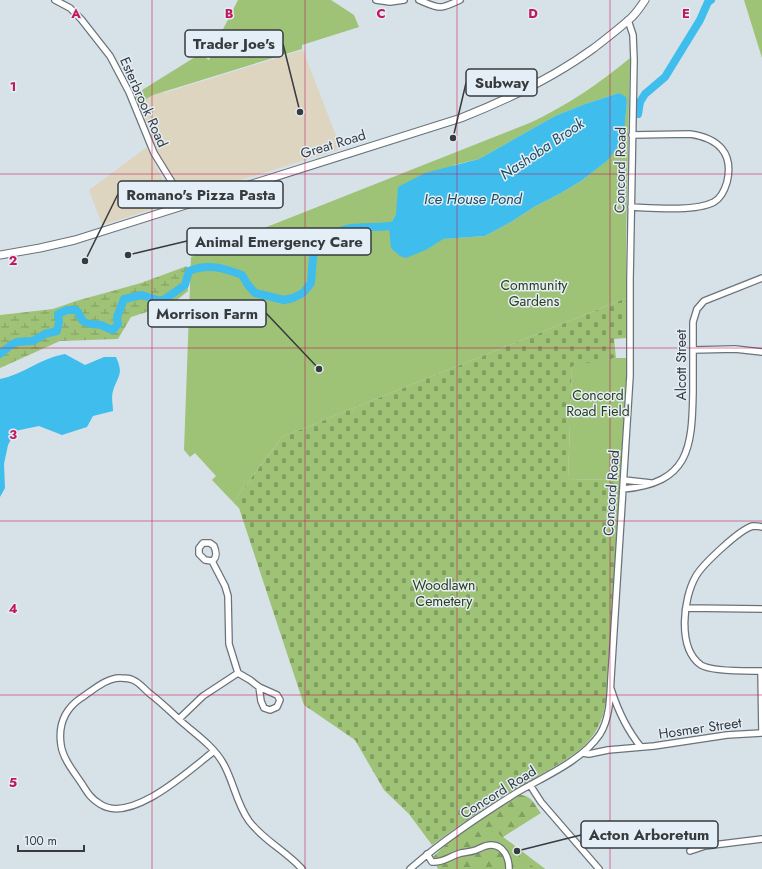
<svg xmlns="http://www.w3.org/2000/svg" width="762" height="869" viewBox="0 0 762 869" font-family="Jost,sans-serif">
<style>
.commercial{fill:#ddd5c0}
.forest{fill:url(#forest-firs)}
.wetland{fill:url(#wetland-marsh)}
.cemetery{fill:url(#cemetery-stones)}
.green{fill:#9ec276;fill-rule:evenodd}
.water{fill:#3fbdec}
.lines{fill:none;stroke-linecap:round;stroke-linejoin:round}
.river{stroke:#3fbdec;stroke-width:8}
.minor-casing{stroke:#6a7379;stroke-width:8}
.major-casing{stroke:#6a7379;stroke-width:9}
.minor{stroke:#fff;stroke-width:5.5}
.major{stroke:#fff;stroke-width:7}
.grid{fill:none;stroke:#c2185b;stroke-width:1;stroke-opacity:0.55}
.labels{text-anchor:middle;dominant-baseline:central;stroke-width:3;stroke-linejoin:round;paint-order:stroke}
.street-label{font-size:14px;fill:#373b3e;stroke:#e4eef6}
.park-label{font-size:14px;fill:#2c3d18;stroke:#e4eef6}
.water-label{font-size:15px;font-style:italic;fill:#1b4d61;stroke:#e4eef6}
.grid-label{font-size:13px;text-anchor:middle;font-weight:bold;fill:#c2185b;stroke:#e4eef6;stroke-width:3;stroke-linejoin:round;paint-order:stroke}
.leader{fill:none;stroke:#373b3e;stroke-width:1.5}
.callout-dot{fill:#373b3e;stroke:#e4eef6;stroke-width:1.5}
.callout{fill:#e4eef6;stroke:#373b3e;stroke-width:1.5}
.callout-label{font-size:15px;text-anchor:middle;font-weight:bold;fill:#373b3e}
</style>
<defs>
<pattern id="forest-firs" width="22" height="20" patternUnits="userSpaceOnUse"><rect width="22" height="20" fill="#9ec276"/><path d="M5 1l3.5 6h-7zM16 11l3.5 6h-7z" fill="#829f62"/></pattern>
<pattern id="wetland-marsh" width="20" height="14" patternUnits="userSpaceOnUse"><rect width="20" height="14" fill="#9ec276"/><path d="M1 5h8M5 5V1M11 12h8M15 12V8" fill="none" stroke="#829f62"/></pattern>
<pattern id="cemetery-stones" width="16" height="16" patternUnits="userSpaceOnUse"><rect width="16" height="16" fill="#9ec276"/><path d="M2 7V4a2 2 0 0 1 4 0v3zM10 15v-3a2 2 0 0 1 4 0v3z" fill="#829f62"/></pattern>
</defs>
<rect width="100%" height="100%" fill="#d7e1e8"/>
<path class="commercial" d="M303,50l38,99 -156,48 -25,-36 -22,-57 15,-9 10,-3 1,1z
M147,147l7,16 20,38 -14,6 -58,18 -13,-35z"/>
<path class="forest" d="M518,795c13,-1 16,9 23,18l-38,24 42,32h-107l-5,-12c24,-25 56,-42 85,-62z"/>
<path class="wetland" d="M187,266l1,25 -16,13 -41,13 -13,22 -58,2 -60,27v-53l53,-6 23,-8 65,-18z"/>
<path class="cemetery" d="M626,298v40l-12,1 2,19 -44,9 -4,112 52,1 -13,213c-2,17 -5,31 -16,45 -15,20 -56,39 -78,52 -28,17 -55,36 -81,55l-23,-31 -25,-24 -29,-50 -51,-35 -65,-197 -6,-6 49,-65z"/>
<path class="green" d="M238,0h93l23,15 5,12 -57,18v4l-149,46 -15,9 11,28h-1l-14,-37 66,-41 9,6 10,-23z
M744,0h18v58z
M630,58l-4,184v56l-344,139 -49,65 -21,-22 4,-4 -21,-23 -5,4 -6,-7 7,-193 341,-135c35,-17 67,-38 98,-64zM619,93l8,9 -2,17 -18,42 -26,20 -20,12 -27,14 -23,15 -26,14 -43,3 -14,10 -39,-22 7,-13 58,-49 25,-6 76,-43 30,-12z
M616,358h11l-3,61 -4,61 -52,-1 4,-113z
M495,829l5,6 45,34h-9l-46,-36z"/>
<path class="water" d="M619,93l7,4 1,5 -4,38 -16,21 -26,20 -20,12 -27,14 -23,15 -26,14 -42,3 -15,10 -22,9 -6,-2 -9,-8 -2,-21 7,-13 2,-27 27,-14 54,-14 76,-43 30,-12z
M65,354l20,11 19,-8h12c8,18 2,18 -3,34 -2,6 0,14 0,20l-20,5 -6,11 -25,8 -23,-9 -24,5 -7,14 -4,19 1,24 -5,9v-118c22,-4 41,-21 65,-25z"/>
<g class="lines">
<path class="river" d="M638,114l2,-12 5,-8 20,-17 35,-57 8,-18 3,-2
M0,354l11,-9 6,-3 16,-1 12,-7 12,-3 2,-9 -1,-8 9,-4h9c4,3 3,7 7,11 4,4 13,3 18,4 5,2 8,4 12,5l5,-6 -1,-7 7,-18 18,-4 18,6 5,-2 20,-14 4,-14c19,-8 35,-3 53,4l6,10 7,8 29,7 9,-2 10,-5 8,-10 3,-38c8,-7 27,-15 37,-17 16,-2 32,0 47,-3"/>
<g class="minor-casing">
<path id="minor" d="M55,0l15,8 11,11 29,37 19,36 25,61 32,52
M376,0l14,2 14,-2
M419,0c21,9 20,10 41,0
M631,207c21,1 64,5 83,-5 7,-4 11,-13 13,-20 7,-29 -9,-44 -37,-48l-58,1
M693,350l42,-1 27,3
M624,480l27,3
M623,489c66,-6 69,-40 70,-97 0,-23 0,-47 0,-70l4,-13 7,-8 58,-23
M762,527c-3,-1 -6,-1 -9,-1 -13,3 -50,38 -57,50 -13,22 -19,72 5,89 11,7 48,6 61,6
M203,543h7l4,3c2,5 4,11 -2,15l-7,-1 -6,-6v-6z
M212,561l13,25 3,10 1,48 9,29 12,7 9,7 18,8 3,5 -3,7 -7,3 -6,-2 -3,-7 -2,-14
M686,608l76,1
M761,671l1,62
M611,689c7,22 16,41 30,58
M179,719l24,-23 35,-23
M214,751c-23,18 -83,74 -114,53 -9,-5 -13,-12 -18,-20 -8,-12 -19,-25 -21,-39 -3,-20 4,-36 20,-47 11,-7 26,-21 40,-20 3,0 8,0 12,2 6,2 11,9 16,13 12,9 23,20 34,30 14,12 31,24 40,40 11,19 13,40 26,58 14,19 37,30 53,48
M583,753l6,1 19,-4 46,-4 73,-11 35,-2
M530,785l11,17 58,67
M690,851l15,-5 57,-7
M427,854l5,8c11,1 18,-6 29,-9 5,-1 10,-1 15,-3 5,-2 9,-5 15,-5 13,0 18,13 18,24
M410,869c33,-29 70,-53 106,-76 27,-16 66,-32 84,-59 10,-16 10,-37 11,-56l19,-302v-97l4,-219 -1,-25 -5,-15"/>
</g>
<g class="major-casing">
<path id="major" d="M0,255l40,-7 35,-8 386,-122c48,-19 92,-40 133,-70 13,-10 26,-20 38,-31 5,-5 9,-11 13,-17"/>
</g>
<use href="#minor" class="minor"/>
<use href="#major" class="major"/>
</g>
<path class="grid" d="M152,0v869M305,0v869M457,0v869M610,0v869M0,174h762M0,348h762M0,521h762M0,695h762"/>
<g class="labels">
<g class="street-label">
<text transform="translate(144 102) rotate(66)">Esterbrook Road</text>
<text transform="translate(333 144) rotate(-17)">Great Road</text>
<text transform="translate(620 170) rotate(-89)">Concord Road</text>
<text transform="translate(681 365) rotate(-90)">Alcott Street</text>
<text transform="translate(611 493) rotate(-86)">Concord Road</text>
<text transform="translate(700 728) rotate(-8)">Hosmer Street</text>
<text transform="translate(498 792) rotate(-32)">Concord Road</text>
</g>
<g class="park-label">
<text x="534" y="285">Community<tspan x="534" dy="16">Gardens</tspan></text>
<text x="598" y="395">Concord<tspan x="598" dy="16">Road Field</tspan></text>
<text x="444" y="585">Woodlawn<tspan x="444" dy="16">Cemetery</tspan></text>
</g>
<g class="water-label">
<text transform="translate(542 149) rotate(-34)">Nashoba Brook</text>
<text x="473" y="199">Ice House Pond</text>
</g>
</g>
<g class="grid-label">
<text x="76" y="18">A</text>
<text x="229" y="18">B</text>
<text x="381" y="18">C</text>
<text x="533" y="18">D</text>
<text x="686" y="18">E</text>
<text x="13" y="91">1</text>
<text x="13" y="265">2</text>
<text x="13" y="439">3</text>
<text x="13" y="613">4</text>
<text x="13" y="787">5</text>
</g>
<path class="leader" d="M300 112L283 44M453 138L466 83M85 261L118 194M128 255L187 241M319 369L266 313M517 851L581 835"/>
<g class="callout-dot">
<circle cx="300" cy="112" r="4"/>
<circle cx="453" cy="138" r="4"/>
<circle cx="85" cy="261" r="4"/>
<circle cx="128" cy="255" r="4"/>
<circle cx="319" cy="369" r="4"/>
<circle cx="517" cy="851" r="4"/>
</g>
<g class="callout">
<rect x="185" y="30" width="98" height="27" rx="4"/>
<rect x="466" y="69" width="71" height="27" rx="4"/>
<rect x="118" y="181" width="165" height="27" rx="4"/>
<rect x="187" y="228" width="184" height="27" rx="4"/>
<rect x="148" y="300" width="118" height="27" rx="4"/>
<rect x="581" y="821" width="137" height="27" rx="4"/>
</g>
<g class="callout-label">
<text x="234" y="49">Trader Joe's</text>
<text x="502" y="88">Subway</text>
<text x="201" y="200">Romano's Pizza Pasta</text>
<text x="279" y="247">Animal Emergency Care</text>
<text x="207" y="319">Morrison Farm</text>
<text x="649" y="840">Acton Arboretum</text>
</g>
<path d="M18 845v6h66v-6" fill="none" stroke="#373b3e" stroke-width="2"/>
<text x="24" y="845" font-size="12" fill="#373b3e" stroke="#e4eef6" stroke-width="3" paint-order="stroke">100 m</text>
</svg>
